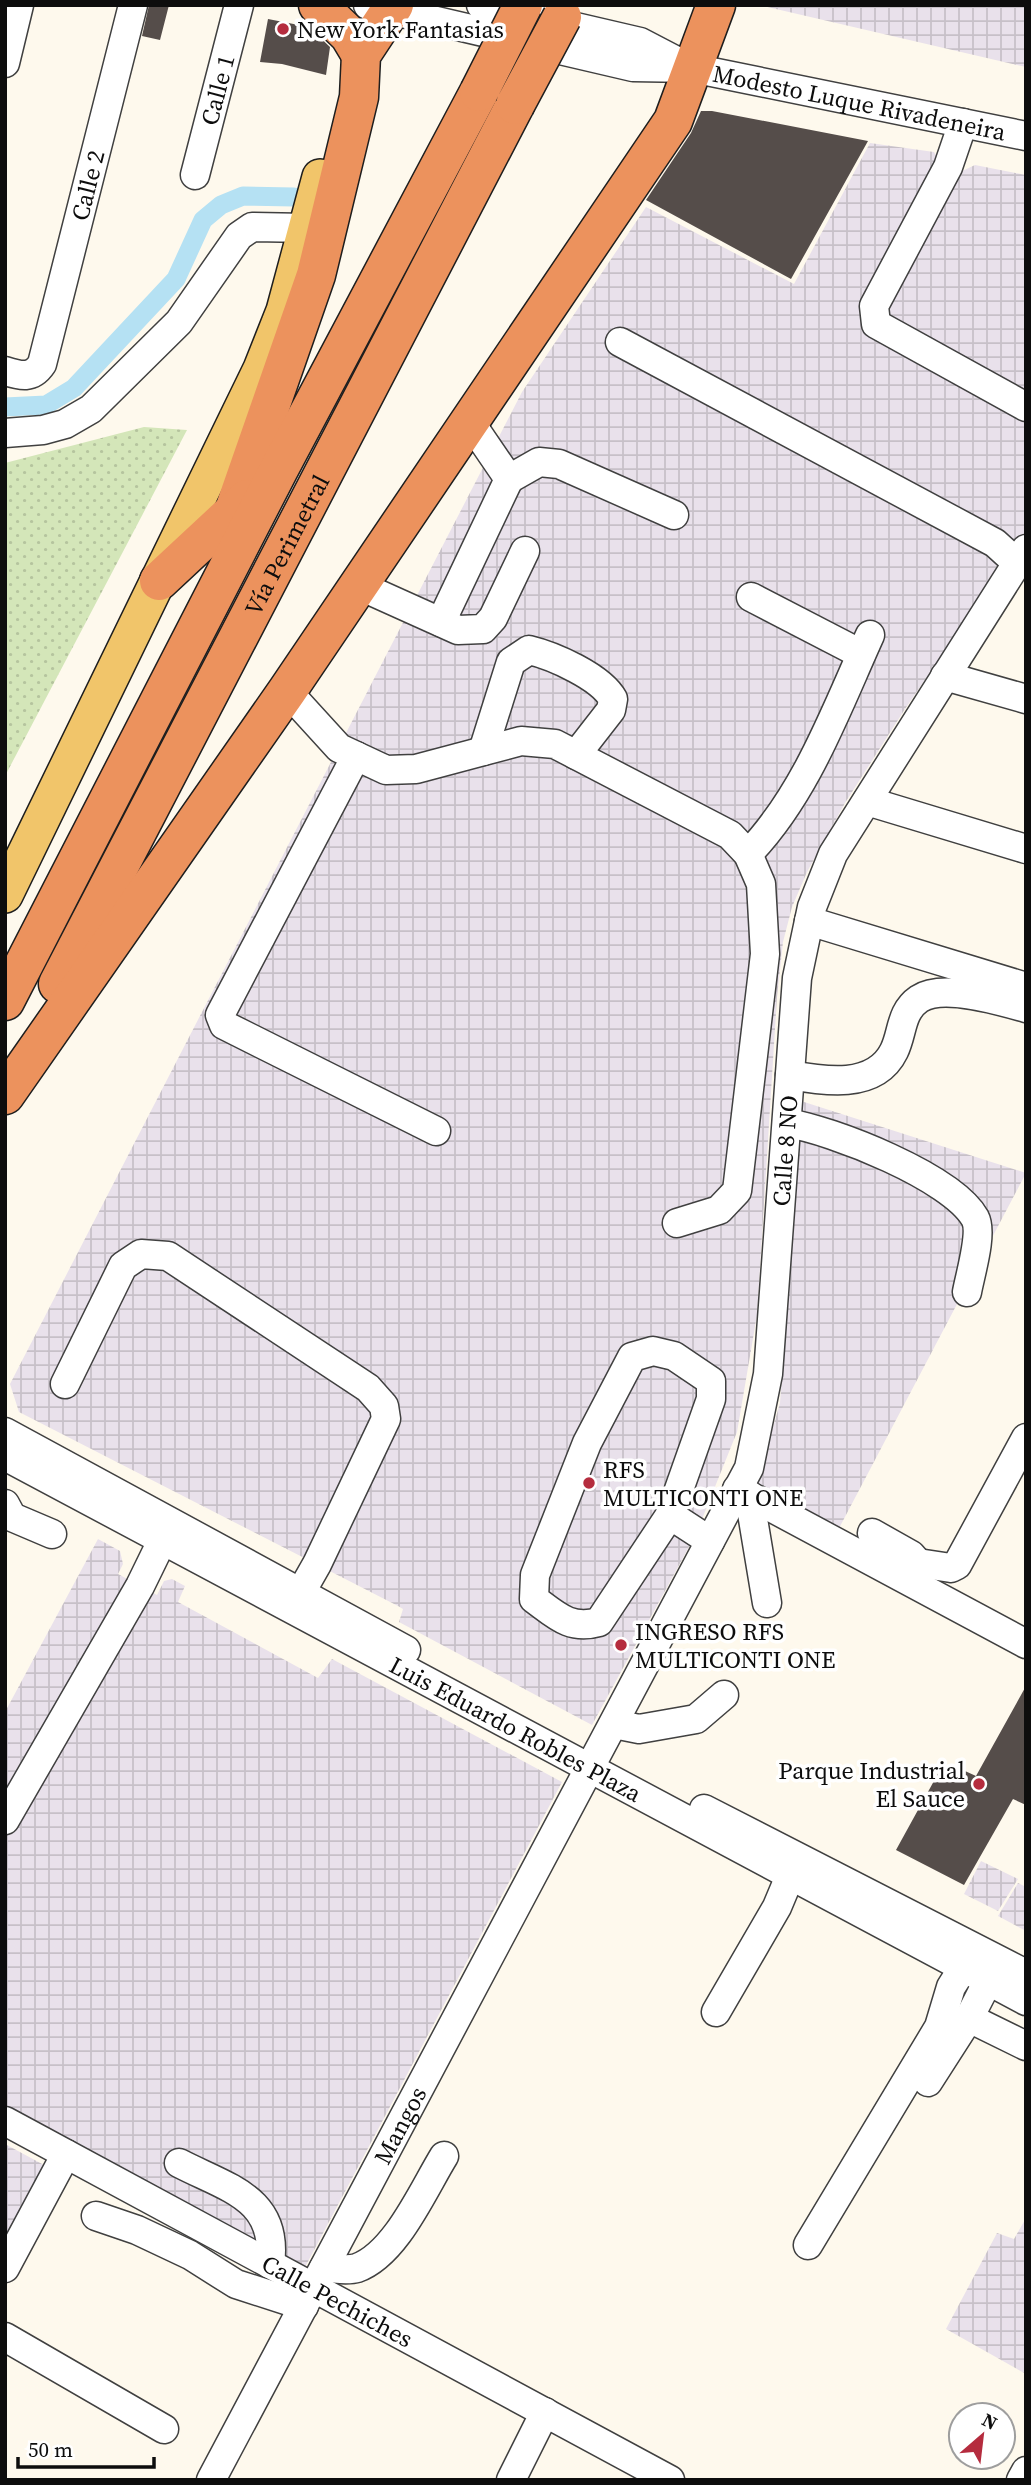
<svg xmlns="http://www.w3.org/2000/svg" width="1031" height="2485" viewBox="0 0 1031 2485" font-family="'Source Serif 4',serif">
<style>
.industrial{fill:url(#industrial-grid)}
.grass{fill:url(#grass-dots)}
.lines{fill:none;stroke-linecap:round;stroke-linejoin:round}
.canal{stroke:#b5e1f3;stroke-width:19}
.building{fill:#554d4a}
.minor-casing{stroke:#404040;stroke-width:31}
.major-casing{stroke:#1e1e1e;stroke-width:38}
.highway-casing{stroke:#1e1e1e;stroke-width:41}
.minor{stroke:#fff;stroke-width:28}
.major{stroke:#f1c56a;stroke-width:35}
.highway{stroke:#ec925d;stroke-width:38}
.highway-bridge-casing{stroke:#1e1e1e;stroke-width:41;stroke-linecap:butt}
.highway-bridge{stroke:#ec925d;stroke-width:38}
.poi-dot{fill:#b52c3e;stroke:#fff;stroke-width:2.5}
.labels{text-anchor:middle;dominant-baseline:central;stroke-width:7;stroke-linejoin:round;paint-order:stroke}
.poi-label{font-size:24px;fill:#0d0d0d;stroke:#fff;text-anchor:start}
.street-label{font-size:24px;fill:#0d0d0d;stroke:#fff}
</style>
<defs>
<pattern id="industrial-grid" width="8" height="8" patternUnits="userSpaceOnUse" patternTransform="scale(1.75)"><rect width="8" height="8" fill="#e9e1eb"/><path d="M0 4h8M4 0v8" fill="none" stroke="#c7c0c8"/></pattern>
<pattern id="grass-dots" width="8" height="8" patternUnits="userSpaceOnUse" patternTransform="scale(1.75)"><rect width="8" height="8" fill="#d4e6b9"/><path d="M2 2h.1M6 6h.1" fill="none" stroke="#b5c49e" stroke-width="1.8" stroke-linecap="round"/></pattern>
</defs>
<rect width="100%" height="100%" fill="#fef9ed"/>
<path class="industrial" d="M759,5h267v62z
M870,143l64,9 8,13 16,8 17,-8 51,10v357l-121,177 -60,94 -38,69 -15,35 -9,35 -6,55 -20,318 -20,117 -41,102 -104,191 -193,-103 4,-13 -5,-3 -379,-194 -9,-28 512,-992 124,-185 148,77z
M801,1101l225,72 -190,361 -71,-38 -8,-14 23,-79z
M98,1539l22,12 3,13 -5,10 39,21 7,-14 8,-2 13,7 -7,16 140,76 14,-19 230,123 -258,487 -299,-161v-396z
M981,1861l37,18 -20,32 -34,-17z
M1018,1883l8,4v44l-28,-15z
M5,2144l52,28 -52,101z
M1026,2218v156l-80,-45 51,-96 17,6z"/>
<path class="grass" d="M144,427l43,3 -182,346v-313z"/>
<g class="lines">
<path class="canal" d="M5,407l41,-2 28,-17 102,-109 27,-59 18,-15 22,-9 51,1"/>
</g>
<path class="building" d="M149,5h20l-9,35 -18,-4z
M268,19l41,8 21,20 -4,28 -44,-11 -22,-2z
M701,111h11l156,30 -77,138 -145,-79 45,-67z
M1026,1686v119l-13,-6 -49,86 -68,-35 44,-80 20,10 5,-9 11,5z"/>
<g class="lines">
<g class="minor-casing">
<g id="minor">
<path id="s1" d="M368,5l265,62 59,1 334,68"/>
<path d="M481,5l159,37 46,24"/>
<path d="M5,63l14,-58"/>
<path d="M963,123l-15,44 -74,139 2,18 150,83"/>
<path id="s2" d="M195,175l44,-170"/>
<path d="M620,342l375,201 22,20"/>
<path id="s3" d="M5,371c16,5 27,8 37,-7l91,-359"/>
<path d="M5,433l38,-3 22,-6 26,-15 88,-87 60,-86 13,-9 56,1"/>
<path d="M509,479l30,-17 20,2 115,51"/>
<path d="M358,585l100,45 25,-1 10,-11 32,-67"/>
<path d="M751,597l110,57"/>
<path d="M441,622l68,-143 -39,-57"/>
<path d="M945,676l81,23"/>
<path d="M287,691l52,57 47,22 30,-1 105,-28 34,3 175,91 18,19 13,30 4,70 -28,237 -18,19 -42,13"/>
<path d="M483,751l28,-89 18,-12c25,6 72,27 84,49l-2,11 -35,45"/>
<path d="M356,756l-136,259 4,10 212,106"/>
<path d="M867,801l159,48"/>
<path d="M748,854c58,-60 88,-144 122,-219"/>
<path d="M809,921l217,66"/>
<path d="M790,1075c33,6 85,15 104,-24 9,-18 6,-39 25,-52 24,-16 82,2 107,9"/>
<path d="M787,1123c45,7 165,54 188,95 8,15 -5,57 -8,74"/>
<path d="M653,1351l21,5 37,25v18l-41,116 -71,107c-29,8 -42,-6 -65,-23l1,-24 52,-132 45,-86z"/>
<path d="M65,1384l58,-118 18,-12 27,2 200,132 16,18 2,13 -69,145 -25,44"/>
<path d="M5,1432l401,218"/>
<path id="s4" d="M5,1456l1021,545"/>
<path d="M737,1489l289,155"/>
<path d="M749,1495l18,108"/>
<path d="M5,1504l7,13 40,17"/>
<path d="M670,1515l40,26"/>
<path d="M872,1533l39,22 7,8 -6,17"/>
<path d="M918,1563l33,5 6,-3 69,-127"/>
<path d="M614,1724l25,5 57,-10 28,-24"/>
<path d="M704,1809l322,165"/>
<path d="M5,1820l135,-234 22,-45"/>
<path d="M716,2012l61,-105 13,-31"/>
<path d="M969,2018l57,28"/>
<path d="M928,2082l41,-64 19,-37"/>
<path id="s5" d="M5,2121l665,359"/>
<path d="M179,2163c48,25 100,35 91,101"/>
<path d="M96,2216l41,14 53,25 46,29 68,22"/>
<path d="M808,2245l131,-218 12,-40 12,-19"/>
<path d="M5,2268l61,-114"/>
<path d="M324,2268c10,0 23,3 33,0 39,-14 66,-78 87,-112"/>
<path d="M5,2337l159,92"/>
<path id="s6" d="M211,2480l538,-1012 19,-94 29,-396 15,-71 21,-53 193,-305"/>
<path d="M511,2480l34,-68"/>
<path d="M1021,2480l5,-9"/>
</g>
</g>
<g class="major-casing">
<path id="major" d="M5,895l256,-526 23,-58 36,-134"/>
</g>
<g class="highway-casing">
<g id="highway">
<path d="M318,5l31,30 12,20"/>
<path d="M231,519l85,-244 43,-178 2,-42 33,-50"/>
<path d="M159,581l88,-82"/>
<path id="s7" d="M58,984l457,-879"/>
<path d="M5,1001l274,-532 200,-377"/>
<path d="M5,1095l282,-404 386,-570 43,-116"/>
</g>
</g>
<use href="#minor" class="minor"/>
<use href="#major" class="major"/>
<use href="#highway" class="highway"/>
<g class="highway-bridge-casing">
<path id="highway-bridge" d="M479,92l44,-87
M515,105l47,-88"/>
</g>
<use href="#highway-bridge" class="highway-bridge"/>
</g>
<g class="poi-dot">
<circle cx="283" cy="29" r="7"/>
<circle cx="589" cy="1483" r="7"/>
<circle cx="621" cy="1645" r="7"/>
<circle cx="979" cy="1784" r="7"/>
</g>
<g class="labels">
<g class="poi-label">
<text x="297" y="29">New York Fantasias</text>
<text x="603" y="1469">RFS<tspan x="603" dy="28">MULTICONTI ONE</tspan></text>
<text x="635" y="1631">INGRESO RFS<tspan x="635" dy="28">MULTICONTI ONE</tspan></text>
<text x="965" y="1770" text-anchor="end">Parque Industrial<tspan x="965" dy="28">El Sauce</tspan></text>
</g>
<g class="street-label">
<text stroke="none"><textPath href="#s2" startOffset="88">Calle 1</textPath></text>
<text stroke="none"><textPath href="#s1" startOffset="502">Modesto Luque Rivadeneira</textPath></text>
<text stroke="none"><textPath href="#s3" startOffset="226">Calle 2</textPath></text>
<text stroke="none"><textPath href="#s7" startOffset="495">Vía Perimetral</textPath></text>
<text stroke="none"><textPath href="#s6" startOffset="1466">Calle 8 NO</textPath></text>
<text stroke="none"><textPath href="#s4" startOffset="579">Luis Eduardo Robles Plaza</textPath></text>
<text stroke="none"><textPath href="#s6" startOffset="402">Mangos</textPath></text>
<text stroke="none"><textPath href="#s5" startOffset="378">Calle Pechiches</textPath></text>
</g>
</g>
<rect width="1031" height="2485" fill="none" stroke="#0d0d0d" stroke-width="14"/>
<g transform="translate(982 2436) rotate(28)"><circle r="33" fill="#ffffff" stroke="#9e9e9e" stroke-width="2"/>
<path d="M0-5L12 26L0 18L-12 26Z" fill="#b52c3e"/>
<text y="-10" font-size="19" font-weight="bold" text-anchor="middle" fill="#0d0d0d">N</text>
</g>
<path d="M18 2457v10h136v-10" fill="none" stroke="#0d0d0d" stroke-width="3.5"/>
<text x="28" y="2457" font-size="21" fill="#0d0d0d" stroke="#ffffff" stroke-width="5" paint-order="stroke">50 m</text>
</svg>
